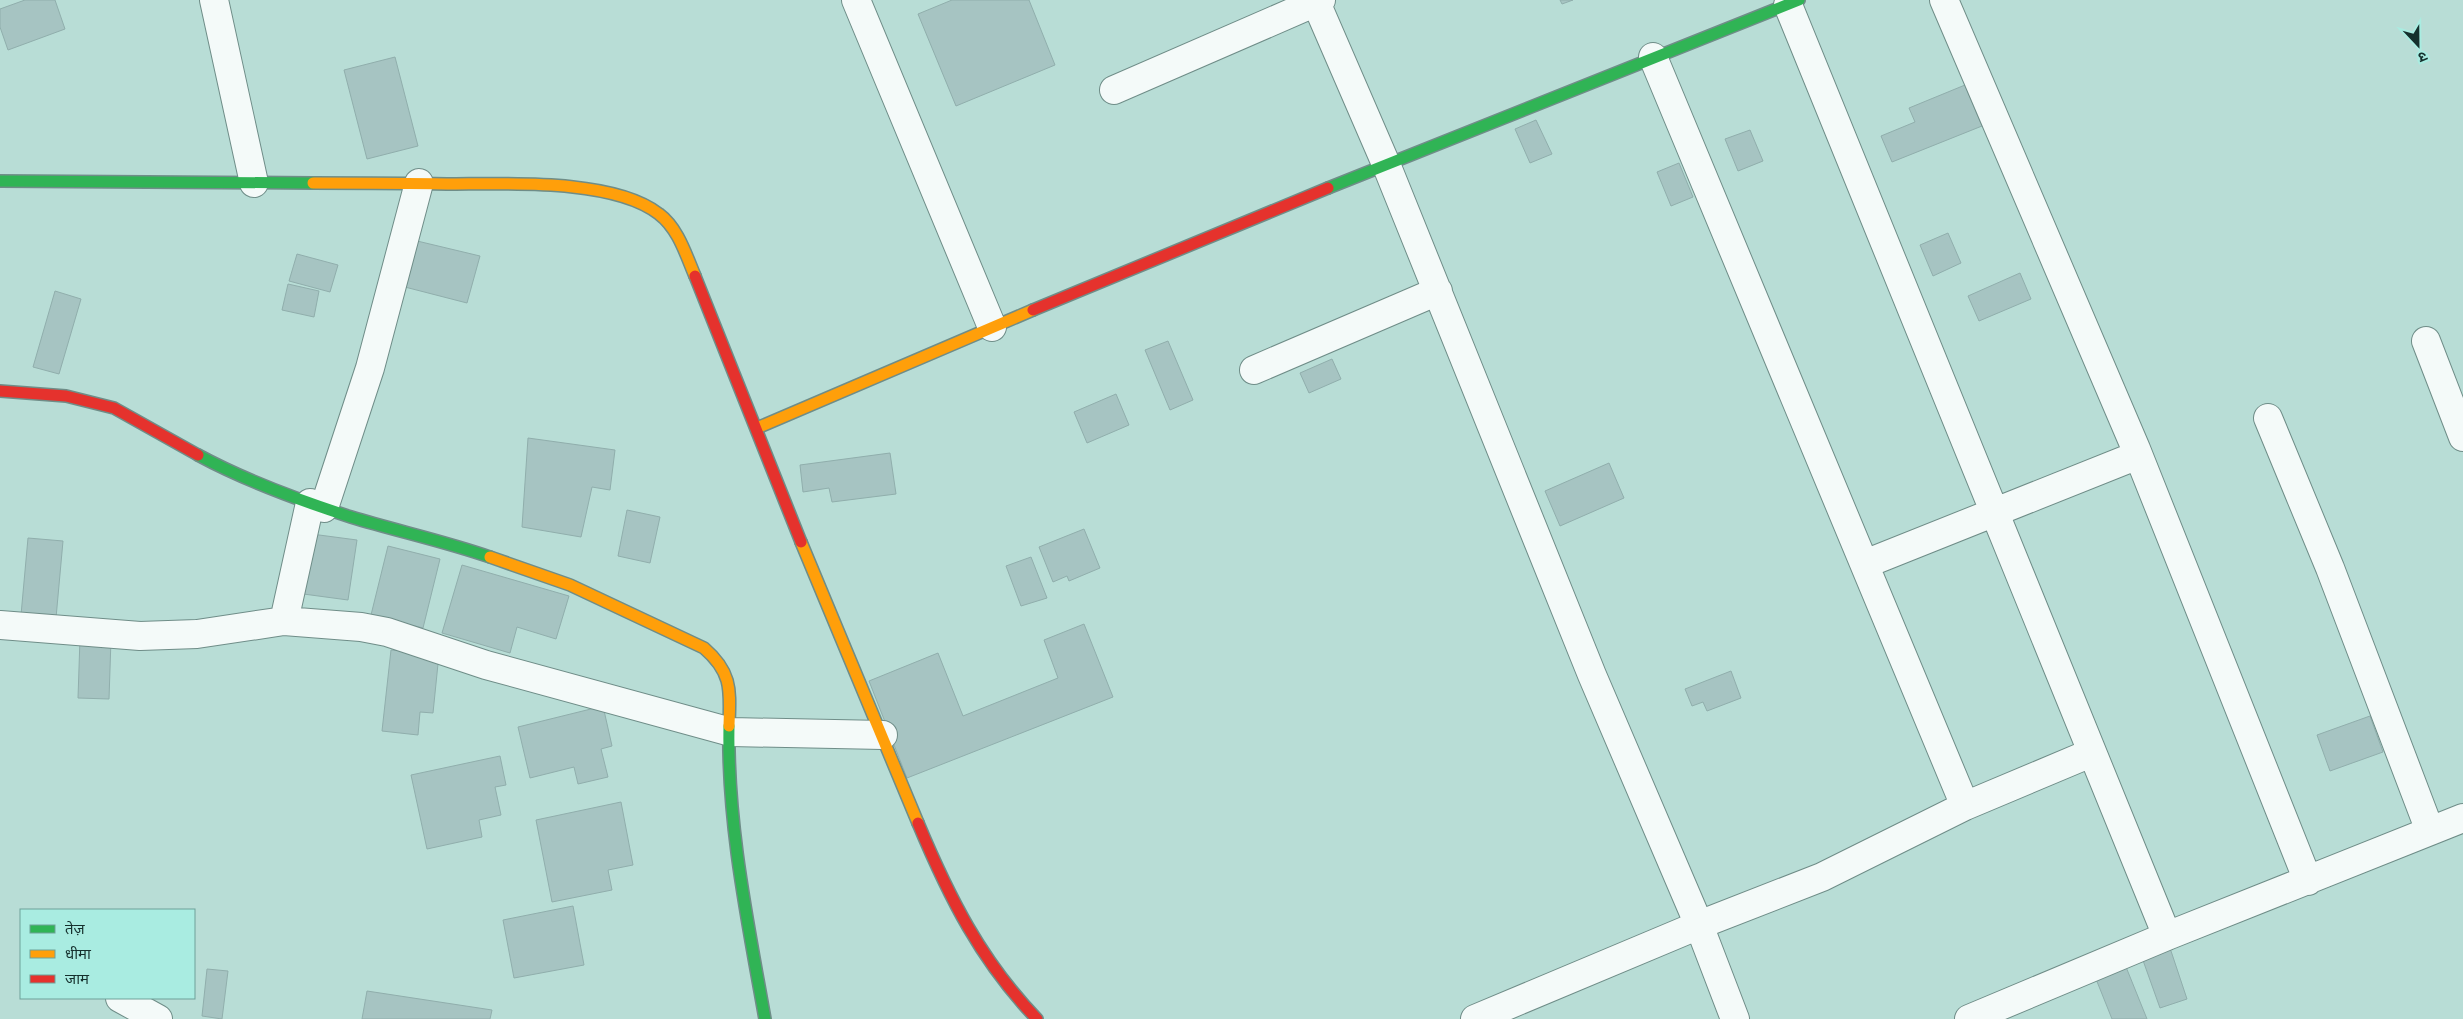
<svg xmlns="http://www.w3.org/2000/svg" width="2463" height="1019" viewBox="0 0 2463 1019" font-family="'Playfair Display','Noto Sans Devanagari',serif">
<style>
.building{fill:#a6c4c2;stroke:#90aeac}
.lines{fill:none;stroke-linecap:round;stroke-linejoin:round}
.street-casing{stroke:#6f8d88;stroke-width:30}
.fast-casing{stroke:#6f8d88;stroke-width:14}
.slow-casing{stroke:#6f8d88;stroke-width:14}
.jam-casing{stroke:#6f8d88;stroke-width:14}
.street{stroke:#f4faf9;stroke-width:28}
.fast{stroke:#30b455;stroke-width:11}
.slow{stroke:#ff9f0a;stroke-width:11}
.jam{stroke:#e5322d;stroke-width:11}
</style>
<rect width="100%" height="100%" fill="#b8ddd6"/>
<path class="building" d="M25,0h30l10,29 -57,21 -8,-23v-18z
M952,0h77l26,65 -99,41 -38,-92z
M1560,0h13l-11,4z
M395,57l23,89 -51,13 -23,-89z
M1965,85l17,41 -90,36 -11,-26 34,-14 -6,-14z
M1536,120l16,34 -22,9 -15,-34z
M1750,130l13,31 -25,10 -13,-32z
M1679,163l14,34 -22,9 -14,-34z
M1948,233l13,30 -28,13 -13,-31z
M413,240l67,16 -13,47 -66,-17z
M297,254l41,11 -8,27 -41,-11z
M2020,273l11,26 -52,22 -11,-25z
M288,284l31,7 -5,26 -32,-7z
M55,291l26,8 -22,75 -26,-7z
M1168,341l25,59 -23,10 -25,-60z
M1332,359l9,20 -32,14 -9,-20z
M1116,394l13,31 -42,18 -13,-31z
M528,438l87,12 -5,40 -18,-3 -11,50 -59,-10z
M890,453l6,41 -64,8 -3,-14 -26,4 -3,-27z
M1609,463l15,35 -64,28 -15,-35z
M627,510l33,7 -10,46 -32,-7z
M1084,529l16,39 -31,13 -2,-5 -14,6 -14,-35z
M304,533l53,7 -9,60 -52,-7z
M28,538l35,3 -7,77 -35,-3z
M388,546l52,13 -17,69 -52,-13z
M1031,557l16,41 -26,8 -15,-40z
M462,565l107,31 -13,43 -39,-12 -7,26 -68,-20z
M1084,624l29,73 -206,81 -38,-97 69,-28 25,63 95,-38 -14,-38z
M80,638l31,1 -2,60 -31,-1z
M391,650l48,4 -6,59 -13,-1 -2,23 -36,-4z
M1731,671l10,27 -34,13 -4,-9 -11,4 -7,-17z
M603,706l9,40 -11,3 7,28 -30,7 -4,-17 -44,11 -12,-51z
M2370,716l13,36 -53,19 -13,-36z
M500,756l6,29 -11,2 6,28 -22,5 3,17 -55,12 -16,-74z
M621,802l12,63 -25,5 4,20 -60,12 -16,-82z
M573,906l11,59 -70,13 -11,-58z
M2168,942l19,57 -27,9 -20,-56z
M2122,957l25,62h-35l-20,-50z
M207,969l21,2 -6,48 -20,-3z
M367,991l125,19 -2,9h-128z"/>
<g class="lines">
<g class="street-casing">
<path id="street" d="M214,0l40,183
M856,0l136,327
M1315,0l71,164 206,511 107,250 36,94
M1944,0l192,449 172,432
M1788,5l379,931
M1653,57l312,749
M1114,90l207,-90
M2426,341l37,96
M1254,370l184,-79
M2268,418l62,150 100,263
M324,508l46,-140 49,-185
M1865,564l273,-109
M284,621l26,-118
M0,625l140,11 57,-2 87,-13 77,6 26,5 99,33 245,67 152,3
M120,998l38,21
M1475,1019l224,-94 123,-48 143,-71 126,-53
M1969,1019l198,-83 296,-118"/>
</g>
<g class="fast-casing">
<path id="fast" d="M0,181l313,2
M1328,188l471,-188
M198,455c48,26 100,45 153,62 46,14 93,24 139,40
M729,726c-2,98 19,197 36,293"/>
</g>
<g class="slow-casing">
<path id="slow" d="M313,183c45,0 89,0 134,1 57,0 166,-6 212,30 19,14 27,41 36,62
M757,428l276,-118
M801,542l117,281
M490,557l80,28 134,63c29,25 26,43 25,78"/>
</g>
<g class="jam-casing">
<path id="jam" d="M695,276l106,266
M1033,310l295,-122
M0,391l66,5 48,12 84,47
M918,823c31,74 63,138 119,196"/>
</g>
<use href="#street" class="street"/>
<use href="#fast" class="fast"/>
<use href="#slow" class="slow"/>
<use href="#jam" class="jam"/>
</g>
<rect x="20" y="909" width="175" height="90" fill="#a9ece1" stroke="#6ea199"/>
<rect x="30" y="925" width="25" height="8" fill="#30b455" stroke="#6ea199"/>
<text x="65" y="934" font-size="15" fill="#15302d">तेज़</text>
<rect x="30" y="950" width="25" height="8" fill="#ff9f0a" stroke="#6ea199"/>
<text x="65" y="959" font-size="15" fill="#15302d">धीमा</text>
<rect x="30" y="975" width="25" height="8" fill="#e5322d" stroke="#6ea199"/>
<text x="65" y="984" font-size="15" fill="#15302d">जाम</text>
<g transform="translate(2418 45) rotate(158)" stroke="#a9ece1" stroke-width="4" paint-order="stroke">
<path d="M0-4L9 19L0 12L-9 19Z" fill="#15302d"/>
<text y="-8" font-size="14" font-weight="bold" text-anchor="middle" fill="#15302d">उ</text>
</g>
</svg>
